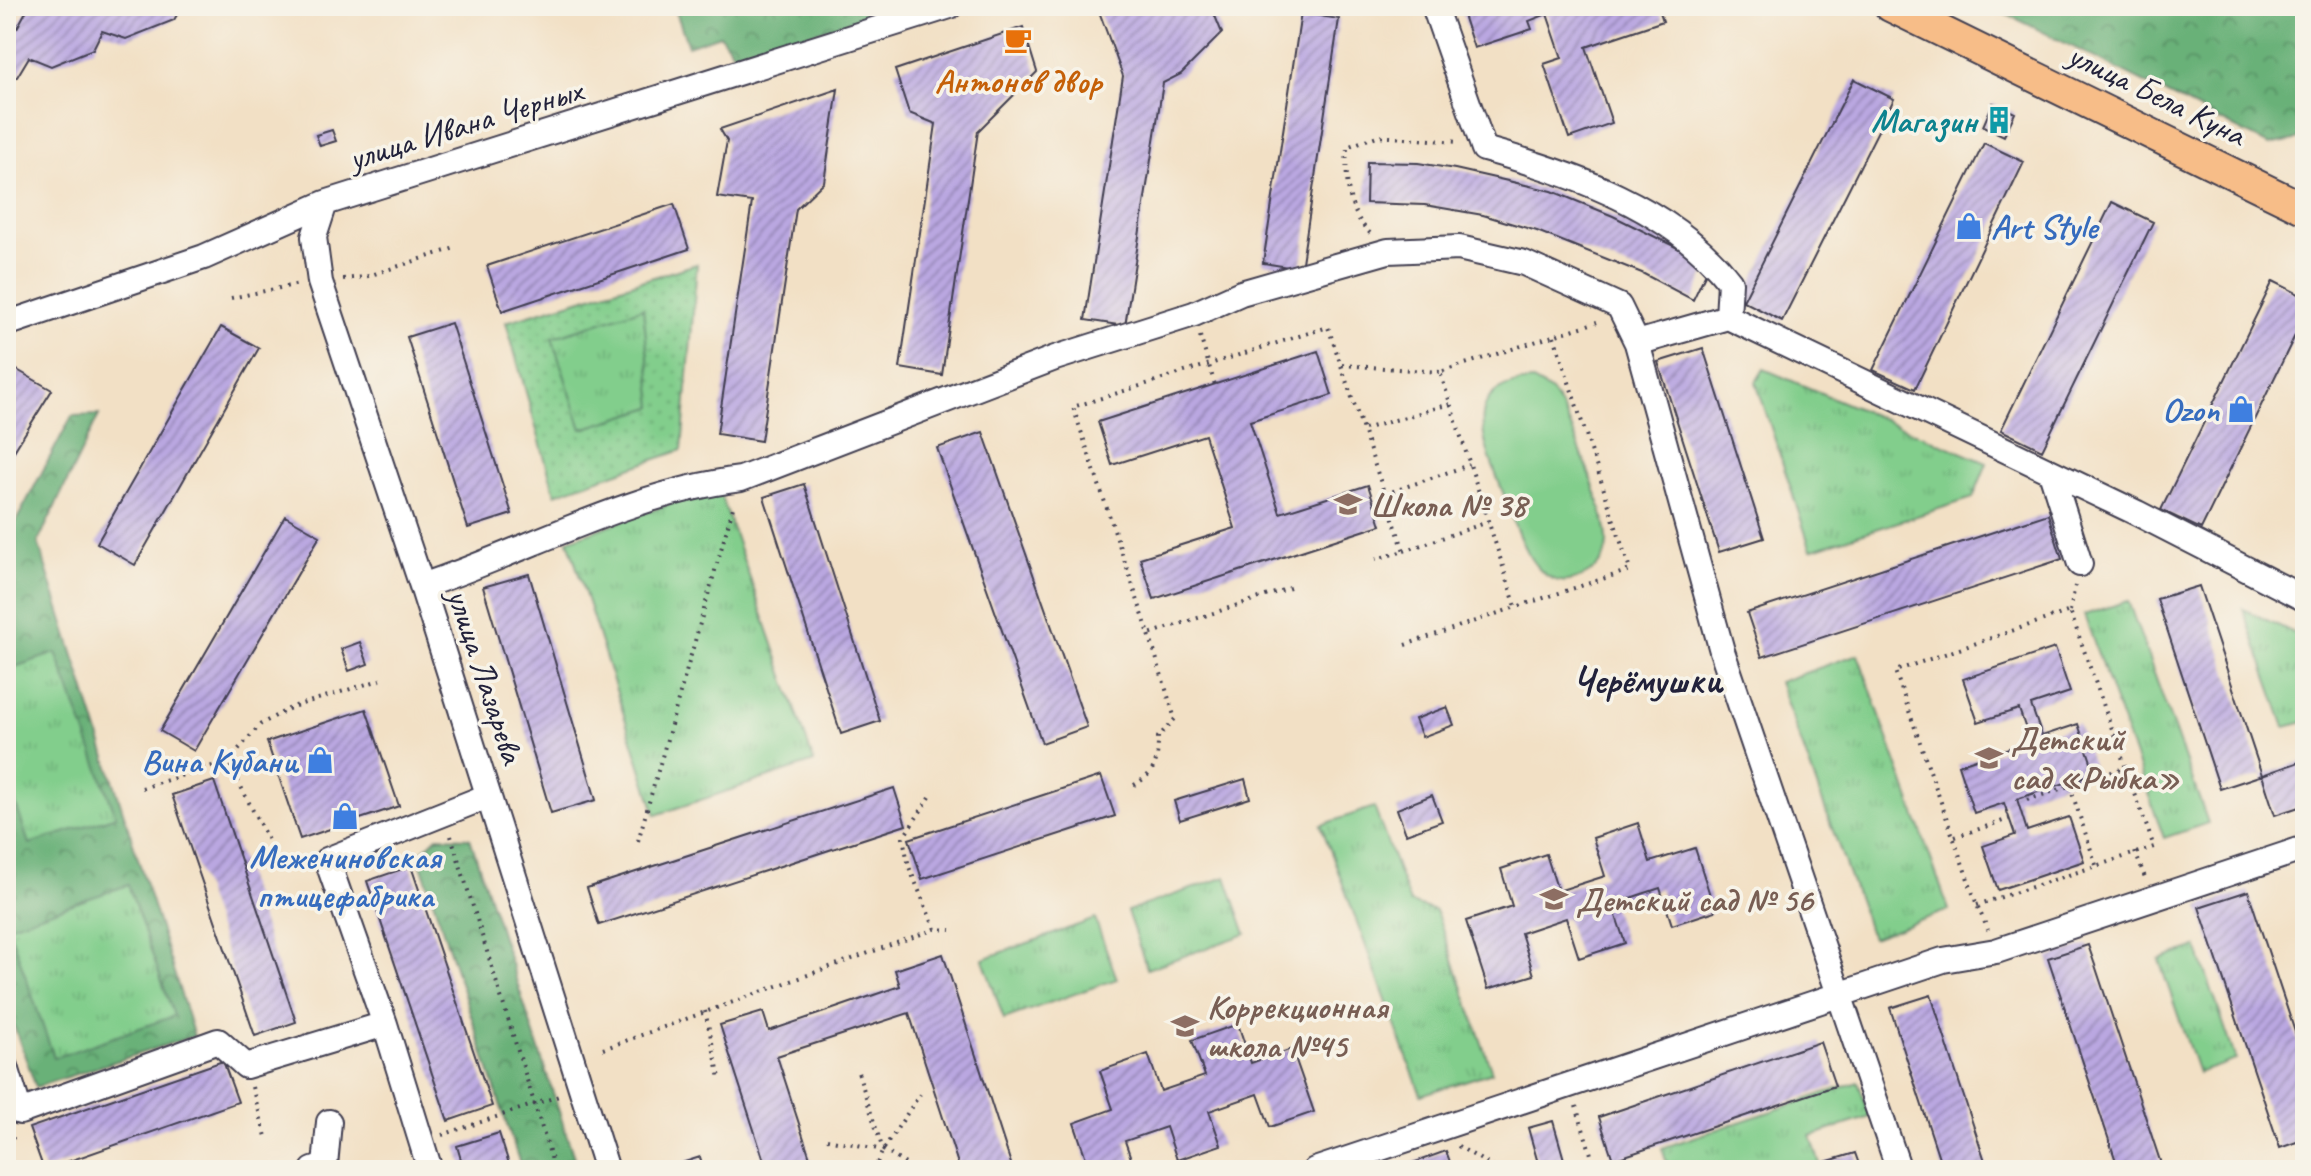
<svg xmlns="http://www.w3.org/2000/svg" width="2311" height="1176" viewBox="0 0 2311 1176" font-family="Caveat,sans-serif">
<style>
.grass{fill:url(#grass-dots);stroke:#527864;stroke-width:2}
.forest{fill:url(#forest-crowns);stroke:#466a5a;stroke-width:2}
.park{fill:url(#park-tufts);stroke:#527864;stroke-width:2}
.pitch{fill:#82ce8c;stroke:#527864;stroke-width:2}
.building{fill:url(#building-hatch)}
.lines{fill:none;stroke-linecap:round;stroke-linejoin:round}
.minor-casing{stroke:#413e50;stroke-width:28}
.major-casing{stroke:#413e50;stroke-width:34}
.path{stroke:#413e50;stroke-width:4;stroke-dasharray:2 6;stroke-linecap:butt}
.minor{stroke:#fff;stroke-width:24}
.major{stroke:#f7bd88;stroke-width:30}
.labels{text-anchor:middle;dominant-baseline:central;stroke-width:7;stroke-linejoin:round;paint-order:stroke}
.food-label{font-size:34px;font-weight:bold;fill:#c56008;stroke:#f7f3e8}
.street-label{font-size:34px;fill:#22223b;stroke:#f7f3e8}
.culture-label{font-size:34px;font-weight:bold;fill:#0d838f;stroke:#f7f3e8;text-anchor:end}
.shop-label{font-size:34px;font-weight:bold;fill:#366cbe;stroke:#f7f3e8;text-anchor:end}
.education-label{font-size:34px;font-weight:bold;fill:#785e54;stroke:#f7f3e8;text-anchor:start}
.quarter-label{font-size:38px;font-weight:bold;fill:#22223b;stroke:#f7f3e8}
</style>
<defs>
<pattern id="grass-dots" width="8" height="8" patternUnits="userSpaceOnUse" patternTransform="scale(2)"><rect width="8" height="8" fill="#82ce8c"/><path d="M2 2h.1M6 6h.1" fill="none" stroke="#70b17a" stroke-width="1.8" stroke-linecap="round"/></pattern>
<pattern id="forest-crowns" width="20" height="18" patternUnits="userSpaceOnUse" patternTransform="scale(2)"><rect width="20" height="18" fill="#69b178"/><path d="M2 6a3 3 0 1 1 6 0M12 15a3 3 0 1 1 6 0" fill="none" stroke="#569064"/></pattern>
<pattern id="park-tufts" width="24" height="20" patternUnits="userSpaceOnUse" patternTransform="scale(2)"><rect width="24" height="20" fill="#82ce8c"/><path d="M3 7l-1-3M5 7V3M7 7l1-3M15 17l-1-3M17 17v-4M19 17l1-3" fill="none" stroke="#70b17a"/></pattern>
<pattern id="building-hatch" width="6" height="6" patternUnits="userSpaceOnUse" patternTransform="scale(2)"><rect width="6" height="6" fill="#baa7e1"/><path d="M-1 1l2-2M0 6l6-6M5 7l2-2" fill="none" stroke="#9788b8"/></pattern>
</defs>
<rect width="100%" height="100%" fill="#f7f3e8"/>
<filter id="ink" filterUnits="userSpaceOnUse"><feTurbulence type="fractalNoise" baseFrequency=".0125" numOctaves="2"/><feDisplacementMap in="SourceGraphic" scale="16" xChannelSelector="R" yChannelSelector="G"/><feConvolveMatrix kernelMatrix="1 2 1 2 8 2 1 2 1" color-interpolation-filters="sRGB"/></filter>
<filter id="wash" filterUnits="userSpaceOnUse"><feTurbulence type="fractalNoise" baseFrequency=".006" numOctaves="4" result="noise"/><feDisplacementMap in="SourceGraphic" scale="32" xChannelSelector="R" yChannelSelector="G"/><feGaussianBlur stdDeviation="1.8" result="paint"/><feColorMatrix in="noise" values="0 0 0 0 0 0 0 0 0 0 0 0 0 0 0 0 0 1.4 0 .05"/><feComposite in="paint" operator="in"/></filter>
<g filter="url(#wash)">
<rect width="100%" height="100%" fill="#f2e0c5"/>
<path class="grass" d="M697,264l-15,186 -127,44 -49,-172z"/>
<path class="forest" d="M674,6h188l3,11 -129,40 -16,-22 -32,11z
M1991,6h314v132l-36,7z
M99,415l-61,127 156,494 -158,51 -30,-83v-107l8,-3 -8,-22v-332l66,-124z
M437,837l33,1 108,332h-56l-104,-315z"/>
<path class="park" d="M643,308l10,99 -71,22 -30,-91z
M1764,369l223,94 -14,35 -162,52 -55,-168z
M718,487l96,275 -158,53 -88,-275z
M2128,601l80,222 -44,15 -80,-223z
M2243,609l62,29v84l-20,5z
M56,653l60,163 -87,28 -23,-70v-104z
M1858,654l91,256 -77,28 -93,-256z
M1374,807l36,96 26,8 56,161 -71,23 -100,-270z
M1226,877l20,57 -99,35 -20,-58z
M128,885l46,131 -120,42 -46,-132z
M1095,919l22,60 -113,40 -21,-60z
M2197,947l39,113 -38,13 -39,-113z
M1858,1082l12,35 -59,19 11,34h-153l-7,-22z"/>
<path class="pitch" d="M1533,381c6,4 15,7 20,13 16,20 55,123 54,148 0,22 -19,36 -39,39 -9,2 -20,-3 -27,-10 -20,-20 -27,-50 -37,-76 -18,-47 -49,-110 29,-114z"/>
<g id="blocks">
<path class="building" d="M29,6h153l-8,14 -48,19 -24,-8 -9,18 -42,17 -22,-9 -12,20 -11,5v-57l11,3z
M1097,6h114l11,27 -41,41 -18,9 -38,243 -40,-6 38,-244z
M1460,6h198l5,15 -77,26 26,76 -43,15 -25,-74 18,-6 -15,-44 -18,7 3,8 -58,19z
M1301,13l38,6 -38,250 -38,-6z
M1023,27l14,45 -59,59 -36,244 -42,-7 36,-244 -27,-11 -14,-43z
M1854,79l40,20 -112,222 -39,-20z
M838,89l-14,93 -28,27 -35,232 -44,-7 35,-232 -35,-5 10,-56 -7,-12z
M1993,103l22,10 -11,23 -21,-10z
M332,130l4,11 -16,5 -4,-11z
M1984,143l40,19 -109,227 -42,-19z
M1367,162l51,1 37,6 97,22 61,25 97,48 -17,36 -51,-27 -105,-42 -54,-16 -58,-10 -59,-2z
M2112,202l41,20 -111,228 -41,-20z
M674,204l15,45 -187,62 -15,-45z
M2273,281l32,16v18l-104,214 -40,-19z
M451,323l61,191 -44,14 -61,-191z
M221,327l38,21 -124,217 -38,-22z
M1703,348l61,190 -45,14 -61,-190z
M1318,351l14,44 -82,26 30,92 88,-28 13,40 -227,74 -14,-41 95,-30 -30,-93 -93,30 -14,-43z
M12,367l40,23 -46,74v-87z
M983,432l104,295 -45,16 -105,-295z
M804,484l76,237 -39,13 -77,-237z
M2048,514l14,45 -300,98 -15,-44z
M285,516l35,20 -126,215 -34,-20z
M529,574l67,226 -45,13 -68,-226z
M2199,586l63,189 -42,14 -63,-190z
M360,642l8,22 -19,7 -8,-22z
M2055,648l15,44 -39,13 11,31 36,-12 17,49 -78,26 10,32 42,-14 15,44 -86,29 -15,-44 32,-11 -11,-32 -30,10 -16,-48 72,-24 -11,-32 -41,13 -15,-43z
M1447,707l7,18 -32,12 -7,-18z
M366,709l33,97 -99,33 -33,-97z
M2305,760v45l-30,10 -13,-40z
M1101,776l14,40 -193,63 -13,-40z
M1245,779l5,19 -70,22 -6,-19z
M214,781l82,241 -41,14 -83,-241z
M894,788l12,37 -307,100 -12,-37z
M1432,795l10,26 -36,13 -9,-25z
M1638,823l12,39 45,-14 20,63 -43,14 -12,-37 -48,16 13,39 -46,15 -13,-40 -45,15 13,42 -46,14 -22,-68 46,-15 -11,-37 45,-15 12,37 47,-15 -12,-38z
M411,866l81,240 -44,15 -81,-240z
M2248,891l57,171v77l-25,9 -81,-241z
M2088,945l8,23 67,202h-44l-71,-212z
M943,954l70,216h-53l-51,-157 -132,43 37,114h-47l-47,-145 43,-13 6,19 131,-45 -5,-16z
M1931,995l29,90 28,85h-45l-53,-162z
M1238,1024l13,39 41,-14 22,63 -44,15 -12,-33 -49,17 12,34 -44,15 -11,-33 -41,14 10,29h-45l-16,-47 39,-14 -13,-38 48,-17 13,37 44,-15 -13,-36z
M1820,1042l15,44 -222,74 -14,-43z
M223,1061l15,41 -194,68 -15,-42z
M1553,1121l14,49h-27l-12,-42z
M499,1133l12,37h-47l-7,-24z
M1446,1151l7,19h-44l-2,-5z
M1855,1153l6,17h-33l-3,-8z
M700,1157l4,13h-41v-1z"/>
</g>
</g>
<g filter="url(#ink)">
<use href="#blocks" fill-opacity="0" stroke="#413e50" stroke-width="2"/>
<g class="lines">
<g class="minor-casing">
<path id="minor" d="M1434,6l50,143c87,24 189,59 246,133l-2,35
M325,203l-11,34 6,45 102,304 185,584
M6,324l198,-67 121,-54 625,-197
M1637,343l91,-26 409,196 168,86
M2051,472l29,92
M422,586c107,-36 206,-93 319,-107l314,-121 139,-44 47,-21 147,-42 71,-3 65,15 95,43 18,37 85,308 177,519
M6,1067l14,45 198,-71 28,25 139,-42
M313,1170l12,-4 4,-44
M430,1170l-45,-146 -58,-164 161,-64
M1315,1170l628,-210 53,-9 309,-103"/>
</g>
<g class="major-casing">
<path id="major" d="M1890,6l415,203"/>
</g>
<path class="path" d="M1370,233c-23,-22 -25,-55 -23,-86l30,-11 81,6
M343,279l22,-2 93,-30
M231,298l68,-14
M1200,336l15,49
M1554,336l76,234 -114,37 -76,-235 157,-50
M1342,365l98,7
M1364,429l86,-25
M1385,494l84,-29
M1404,551l84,-29
M1290,588l-141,46 -76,-227 255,-80 76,224 -28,8
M2070,611l5,-25
M1405,645l111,-38
M228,761l33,-37 31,-17 91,-28
M1134,785c22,-12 24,-24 24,-48l17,-18 -26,-85
M2070,787l26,78
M142,788l86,-27 55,109 22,-5
M930,797l-27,41 6,29 26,62
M2027,800l100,-33
M451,836l104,334
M1955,837l54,-18
M638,841l96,-337
M2135,852l11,28
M1977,905l177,-58 -84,-236 -175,60 82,234 11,25
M705,1011l15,67
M603,1049l332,-120 16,1
M252,1087l15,53
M1576,1106l18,58 -2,6
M442,1135l117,-39
M827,1139l56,11 -26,-81
M1458,1146l40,24
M883,1150l32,20
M6,1162l8,-28
M6,1164l6,6
M1595,1164l12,6
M874,1170l9,-20 37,-56"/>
<use href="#minor" class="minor"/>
<use href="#major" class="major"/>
</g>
</g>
<defs>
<g id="cafe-bare" transform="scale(2.16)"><path d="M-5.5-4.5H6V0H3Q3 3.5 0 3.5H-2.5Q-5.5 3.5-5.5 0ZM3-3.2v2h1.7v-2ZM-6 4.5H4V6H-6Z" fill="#e8710a" stroke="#f7f3e8" stroke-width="2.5" paint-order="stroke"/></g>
<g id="building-bare" transform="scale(2.16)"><path d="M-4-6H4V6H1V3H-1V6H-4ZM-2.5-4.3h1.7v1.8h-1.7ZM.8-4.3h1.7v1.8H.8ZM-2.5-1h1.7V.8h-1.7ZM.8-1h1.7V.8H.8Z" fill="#0f9aa8" stroke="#f7f3e8" stroke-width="2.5" paint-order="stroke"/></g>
<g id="shop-bare" transform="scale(2.16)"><path d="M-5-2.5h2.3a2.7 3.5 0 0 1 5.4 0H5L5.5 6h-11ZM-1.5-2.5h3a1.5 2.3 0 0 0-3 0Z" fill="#3f7fe0" stroke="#f7f3e8" stroke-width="2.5" paint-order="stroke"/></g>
<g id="school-bare" transform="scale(2.16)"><path d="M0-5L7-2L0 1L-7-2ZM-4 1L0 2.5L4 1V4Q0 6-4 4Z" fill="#8d6e63" stroke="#f7f3e8" stroke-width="2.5" paint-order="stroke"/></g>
</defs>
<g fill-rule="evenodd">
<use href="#cafe-bare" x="1018" y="40"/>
<use href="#building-bare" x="1999" y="120"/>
<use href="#shop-bare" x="1969" y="226"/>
<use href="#shop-bare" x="2241" y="409"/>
<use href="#school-bare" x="1348" y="504"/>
<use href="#school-bare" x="1989" y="758"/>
<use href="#shop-bare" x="320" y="760"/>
<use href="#shop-bare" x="345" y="816"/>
<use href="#school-bare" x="1554" y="899"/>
<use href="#school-bare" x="1185" y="1026"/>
</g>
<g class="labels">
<g class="food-label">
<text x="1018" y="80">Антонов двор</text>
</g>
<g class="street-label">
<text transform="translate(2157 94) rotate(26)">улица Бела Куна</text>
<text transform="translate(465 124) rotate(-17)">улица Ивана Черных</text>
<text transform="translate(486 676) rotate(72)">улица Лазарева</text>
</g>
<g class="culture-label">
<text x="1977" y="120">Магазин</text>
</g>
<g class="shop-label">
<text x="1991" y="226" text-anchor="start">Art Style</text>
<text x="2219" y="409">Ozon</text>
<text x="298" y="760">Вина Кубани</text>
<text x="345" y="856" text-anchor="middle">Межениновская<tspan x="345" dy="39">птицефабрика</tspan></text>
</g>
<g class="education-label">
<text x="1370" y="504">Школа № 38</text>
<text x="2011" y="738">Детский<tspan x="2011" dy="39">сад «Рыбка»</tspan></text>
<text x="1576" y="899">Детский сад № 56</text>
<text x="1207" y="1006">Коррекционная<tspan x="1207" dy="39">школа №45</tspan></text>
</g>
<g class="quarter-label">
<text x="1647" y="680">Черёмушки</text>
</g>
</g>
<rect width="2311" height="1176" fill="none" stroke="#f7f3e8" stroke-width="32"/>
</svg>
